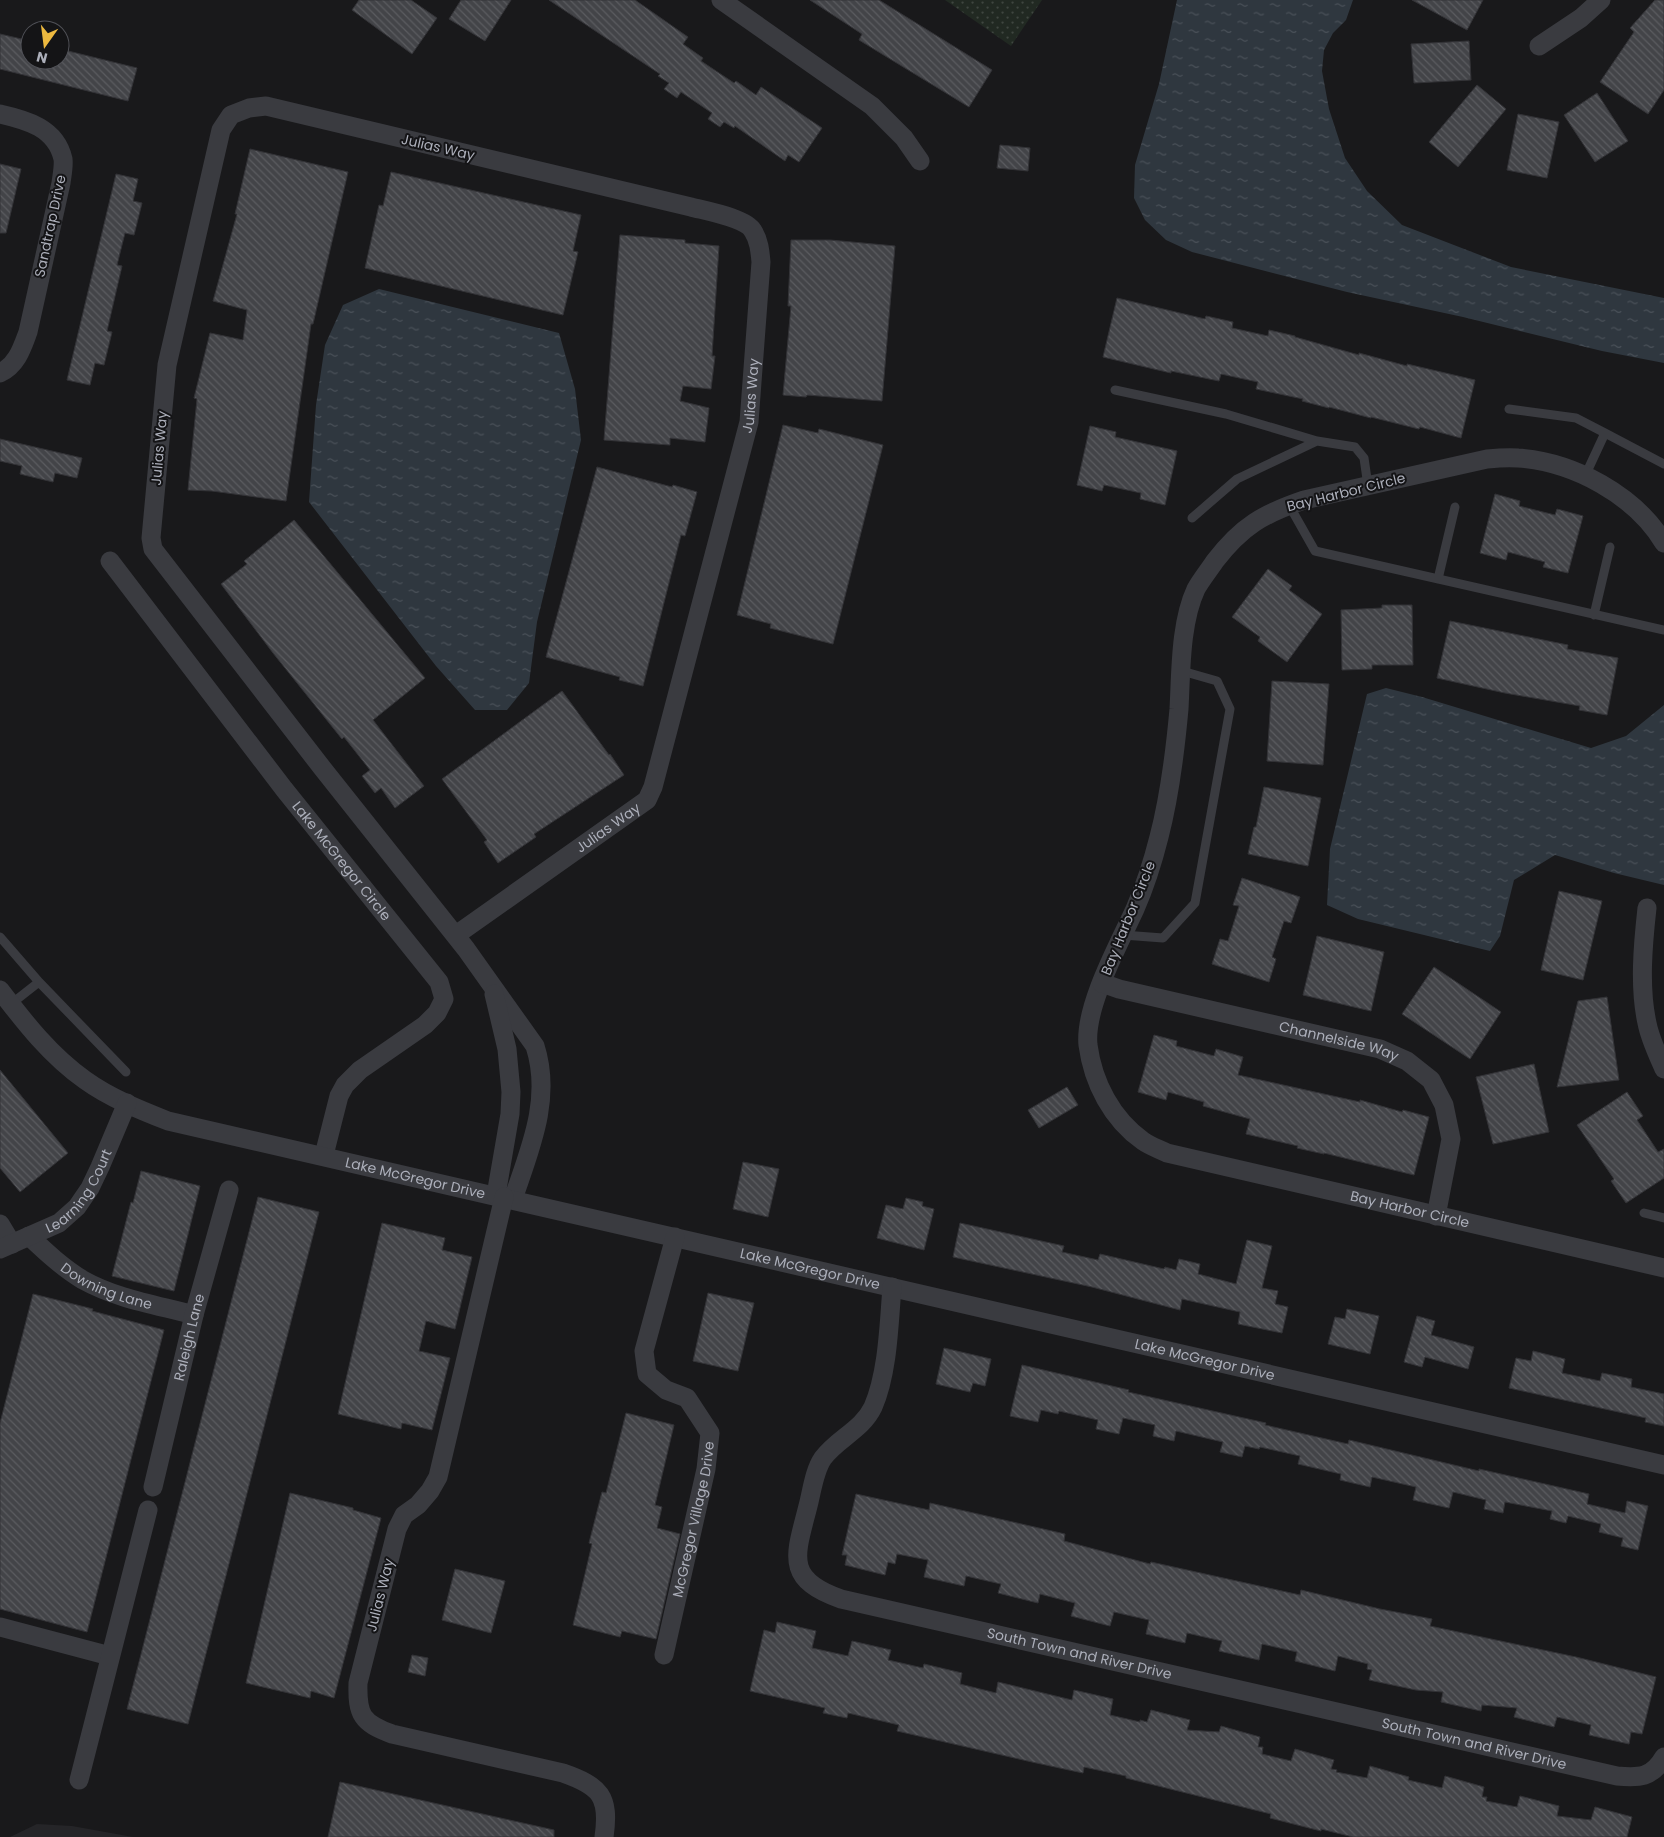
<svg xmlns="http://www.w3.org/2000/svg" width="1664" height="1837" viewBox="0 0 1664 1837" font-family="Poppins,sans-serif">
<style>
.built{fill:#252528}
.grass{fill:url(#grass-dots)}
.water{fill:url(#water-ripples)}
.building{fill:url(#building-back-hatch);stroke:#333337}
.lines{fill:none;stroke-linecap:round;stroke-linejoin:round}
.lane{stroke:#3a3b40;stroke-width:9}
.street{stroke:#3a3b40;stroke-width:19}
.labels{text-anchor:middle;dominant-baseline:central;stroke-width:4;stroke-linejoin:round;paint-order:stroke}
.street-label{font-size:14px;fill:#acafba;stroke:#141416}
</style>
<defs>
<pattern id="grass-dots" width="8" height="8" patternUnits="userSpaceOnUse" patternTransform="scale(1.25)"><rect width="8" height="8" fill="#212922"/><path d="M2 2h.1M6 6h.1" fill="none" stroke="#3f4640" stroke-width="1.8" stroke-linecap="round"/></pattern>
<pattern id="water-ripples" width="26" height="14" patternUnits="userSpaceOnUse" patternTransform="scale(1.25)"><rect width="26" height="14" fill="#2f373f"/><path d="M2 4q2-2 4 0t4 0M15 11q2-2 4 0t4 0" fill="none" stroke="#4a5159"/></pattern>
<pattern id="building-back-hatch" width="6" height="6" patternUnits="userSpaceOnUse" patternTransform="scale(1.25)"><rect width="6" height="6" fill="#434448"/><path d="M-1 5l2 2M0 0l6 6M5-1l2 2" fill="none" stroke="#5b5c60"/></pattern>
</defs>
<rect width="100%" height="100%" fill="#19191b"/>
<path class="built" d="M37,1824l35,2 61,11h-123z"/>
<path class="grass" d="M945,0h97l-31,46z"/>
<path class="water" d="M1177,0h176l-7,20 -13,13 -9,17 -2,21 7,38 16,49 22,33 35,34 109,42 153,31v65l-62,-12 -139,-34 -116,-25 -155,-40 -26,-12 -21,-20 -11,-22 1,-33 24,-81z
M379,289l180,44 16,56 6,51 -44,182 -8,61 -22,27h-32l-39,-44 -127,-164 7,-97 9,-60 18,-40z
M1386,688l36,9 169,51 35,-12 38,-31v180l-50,-12 -59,-18 -41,25 -14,56 -10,15 -132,-32 -31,-14 3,-56 37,-155z"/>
<path class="building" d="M359,0h52l26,18 -25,36 -60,-44z
M461,0h50l-26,41 -36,-22z
M549,0h86l53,37 -5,7 20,14 -2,3 33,22 2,-2 20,14 5,-8 61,41 -23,34 -11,-7 -3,6 -50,-35 -1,2 -10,-6 -4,5 -12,-8 4,-6 -31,-21 -4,6 -13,-9 5,-6 -11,-7 2,-2z
M810,0h69l113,70 -23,37 -110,-67 3,-6z
M1412,0h71l-16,30z
M1655,0h9v90l-16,24 -48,-32 34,-50 -4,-4z
M0,34l30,7v19h30v-11l77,19 -9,33 -128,-32z
M1469,41l2,39 -57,3 -3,-39z
M1477,85l29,24 -48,58 -29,-25z
M1597,93l31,48 -33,21 -31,-47z
M1518,114l41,8 -12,56 -40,-8z
M1000,145l30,3 -2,23 -31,-3z
M250,149l98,23 -35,152h-2l-25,177 -74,-10 -24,-1 9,-91 -3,-1 16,-65 33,7 4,-30 -34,-9 24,-87h-2z
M0,164l21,5 -15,64h-6z
M391,172l190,43 -8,36 5,1 -15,63 -198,-47 14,-63 4,1z
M116,174l22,5 -5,22 9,2 -8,32 -9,-2 -8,32 5,1 -15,65 5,1 -8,33 -9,-2 -5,22 -23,-5z
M620,235l65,5v3l34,3 -7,110h3l-4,33 -28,-3 -3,15 29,7 -4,34 -35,-4v7l-66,-5z
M791,240h39l65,6 -13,155 -75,-6 -1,2 -23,-2 8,-89h-3z
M1117,298l88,21 1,-3 27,6 -1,6 36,8 1,-6 26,6v1l64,18v-2l48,13v-2l68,16 -14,58 -41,-11 -1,2 -48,-12v1l-42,-11v1l-27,-7 1,-2 -47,-10 2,-7 -37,-8 -2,7 -48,-10v2l-68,-16z
M783,425l35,8 1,-4 64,16 -50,199 -63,-16 1,-4 -34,-9z
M1090,426l26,6 -1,5 62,14 -12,54 -25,-6 1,-6 -37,-8 -2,6 -25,-6z
M0,439l82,19 -5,20 -22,-5 -2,9 -33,-8 2,-8 -22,-5z
M597,467l75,20 1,-2 24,7 -12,44 -4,-1 -38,151 -24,-6 1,-3 -74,-20z
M1495,494l25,7 -1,5 36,9 2,-6 26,7 -15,57 -25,-6 2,-5 -37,-10 -2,8 -26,-7z
M294,520l131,158 -52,42 51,66 -29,22 -14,-20 -6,5 -13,-17 8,-6 -26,-33 -2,2 -69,-86 -52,-69 26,-20 -3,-3z
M1268,569l24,17 -3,4 33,24 -35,48 -29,-21 2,-4 -28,-20z
M1382,605h30l1,60h-41v4l-30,1 -1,-60 41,-2z
M1450,621l118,24 -1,4 51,9 -11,57 -28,-5 1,-4 -75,-13 -68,-15z
M1272,681l57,3 -6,81 -56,-4z
M562,691l47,64 1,-1 14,21 -90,59 2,3 -38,26 -14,-21 3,-2 -45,-61z
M1264,787l57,11 -13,68 -60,-12 6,-27h2z
M1242,878l58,19 -9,26 -7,-2 -12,36 4,2 -7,23 -57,-18 8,-25 8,2 11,-35 -6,-1z
M1559,891l43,10 -19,79 -42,-10z
M1317,936l67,16 -13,59 -68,-16z
M1434,967l67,45 -31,47 -68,-45z
M1607,997l12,83 -62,7 21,-86z
M1154,1035l23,6 -1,5 38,10 2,-7 27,8 -5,18 122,27v-2l42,12 1,-2 26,7 -15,58 -90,-22v1l-27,-6 1,-2 -52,-12 4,-15 -47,-13 1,-4 -36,-10 -2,8 -28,-8z
M1534,1064l15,68 -56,12 -17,-67z
M0,1070l68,83 -48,39 -20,-24z
M1067,1087l11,18 -39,23 -11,-18z
M1627,1092l16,24 -6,4 21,32 6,-3v29l-38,25 -15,-22 3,-2 -37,-54z
M743,1162l36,7 -11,48 -35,-8z
M141,1171l59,15 -26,105 -62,-15 19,-74 2,1z
M258,1197l61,15 -131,512 -61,-15z
M906,1198l17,4 -1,4 12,3 -10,41 -47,-12 9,-33 17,4z
M382,1223l63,15 -3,12 30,7 -17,72 -29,-8 -7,30 31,7 -18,72 -30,-7 -1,6 -63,-15z
M960,1223l104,23 -2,6 36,8 2,-6 64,15 1,-2 11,3 3,-11 21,5 -2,10 38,10 11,-44 25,6 -10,42 16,3 -3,13 13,3 -6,26 -44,-9 2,-12 -58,-13 -2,11 -88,-23 -139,-30z
M708,1293l46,10 -16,68 -45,-10z
M33,1294l60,15 -1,2 72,19 -77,302 -87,-23v-186z
M1347,1309l32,7 -9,38 -42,-10 7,-27 10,2z
M1417,1316l18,5 -4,14 43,12 -6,22 -43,-12 -3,10 -18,-5z
M944,1348l47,11 -6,27 -12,-3 -3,9 -34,-8z
M1533,1351l32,8 -3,14 38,8 2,-8 30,6 -1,8 33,7v32l-19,-4 1,-4 -137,-30 7,-30 15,3z
M1022,1365l107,25 -1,2 138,31 -1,2 83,19 1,-4 130,31v-2l110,25 -2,10 38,9 2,-12 21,5 -10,44 -17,-4 2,-8 -24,-6 2,-8 -33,-8 -2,7 -16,-4 2,-8 -47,-9 -2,11 -19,-4 2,-9 -33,-8 -4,16 -36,-8 3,-13 -44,-10 -2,10 -30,-7 1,-6 -43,-10 2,-8 -40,-9 -1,2 -14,-3 -3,11 -22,-5 3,-10 -47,-11 -2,10 -21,-5 2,-11 -32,-7 -4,16 -23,-5 2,-9 -39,-9 -1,3 -17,-4 -3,12 -28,-6z
M626,1413l48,12 -19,80 7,2 -5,21 23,6 -24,105 -34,-8 -2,6 -47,-12 19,-81 -3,-1 13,-51 4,1z
M290,1493l63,15v2l28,8 -47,180 -23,-7 -1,7 -64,-15z
M856,1494l73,16 1,-7 135,31 -1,7 86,23 1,-2 149,33 1,-5 79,19 52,10 -2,7 146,31 80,20 -14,57 -11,-2 -2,12 -40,-9 2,-10 -34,-8 -3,10 -40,-10 3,-9 -35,-3 -1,6 -40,-9 2,-10 -27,-2 -47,-10 3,-10 -5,-1 1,-5 -30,-8 -3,15 -40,-10 2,-9 -35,-8 -3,16 -40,-9 3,-10 -35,-8 -2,10 -39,-9 3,-14 -35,-8 -4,14 -39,-10 4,-13 -35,-9 -2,9 -40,-10 3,-9 -35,-8 -2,10 -40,-9 4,-17 -31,-6 -2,10 -7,-2 -3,13 -40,-10 2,-10h-5z
M455,1569l50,12 -14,52 -49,-13z
M777,1622l39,9 -4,17 36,8 4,-15 39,9 -3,10 35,8 1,-4 38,9 -2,11 36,9 2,-11 74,18 2,-10 39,9 -3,16 30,7v-2l7,2 4,-12 39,10 -3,10 32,2 2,-6 39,11 -2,10h5l-1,7 29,7 4,-12 39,11 -3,9 6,1 -1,2 31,6 3,-12 39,11 -1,3 34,8 3,-12 39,11 -2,10h5l-1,4 31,6 3,-11 39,10 -2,10 34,4 4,-13 37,10 -5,20h-274l-32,-8v2l-51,-13 1,-4 -145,-36v-2l-42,-9 -1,6 -51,-11 -135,-31 2,-6 -51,-12 -1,5 -24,-5 2,-5 -75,-17 14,-61 11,3z
M412,1655l16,3 -3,18 -17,-4z
M340,1782l214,48v7h-226z"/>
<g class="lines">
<path class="lane" d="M1115,390l111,24 91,27 38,6 9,11 4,28
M1509,409l67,9 29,15
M1585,476l20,-43 59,31
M1289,505l26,46 349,79
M1192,518l45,-39 80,-38
M1438,579l17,-72
M1594,615l16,-68
M1123,935l40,3 32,-35 35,-194 -13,-28 -35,-10
M0,937l39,45 -28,22
M39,982l87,90
M1644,1213l20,5"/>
<g class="street">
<path d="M721,0l151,106 32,32 16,23"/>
<path d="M1539,46l42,-28 20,-18"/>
<path d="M0,114c27,6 56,14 63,45 1,7 -1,16 -2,24l-33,149c-6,16 -11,33 -28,41"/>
<path id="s1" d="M1664,543c-29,-48 -90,-81 -146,-85 -10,-1 -21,0 -31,1l-183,41c-41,14 -62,26 -89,61 -6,9 -14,19 -19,28 -16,34 -15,84 -17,120 -4,44 -9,86 -20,128 -6,24 -14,49 -24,72 -16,35 -51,98 -47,136 5,38 24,74 55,96 7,5 16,8 24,12l497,115"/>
<path id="s2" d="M110,561l174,228 155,193 5,17 -7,14 -12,12 -65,45 -15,15 -6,11 -15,59"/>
<path d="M1647,908c-4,36 -8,79 0,115 3,16 11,32 17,46"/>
<path id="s3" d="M456,935l191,-135 6,-13 96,-365 12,-160c-1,-11 -2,-22 -8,-31 -7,-13 -47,-20 -62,-24l-425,-101 -17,2 -18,7 -10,15 -54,235 -16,173 2,11 170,220 143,180 69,97c17,53 -5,103 -22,153"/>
<path id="s4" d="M1102,983l17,6 261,60 27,12 24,19 13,25 7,34 -15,77"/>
<path id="s5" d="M0,990c25,33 51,66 85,90 25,18 55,30 83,41l1496,344"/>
<path d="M494,994l13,55 4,43 -1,22 -14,81"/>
<path d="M504,1197l-66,280 -8,14 -12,14 -14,10 -7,14 -39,154c-1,32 4,40 34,51l171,39c37,13 47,23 41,64"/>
<path d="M0,1224l12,20"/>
<path id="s6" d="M29,1236c17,16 34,32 54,44 34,19 74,25 111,35"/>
<path id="s7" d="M0,1249l59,-26 18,-16 13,-19 10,-21 27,-64"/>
<path id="s8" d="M892,1287c-3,36 -4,86 -19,120 -11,23 -35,31 -50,51 -9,13 -11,33 -15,48 -12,48 -25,73 33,93l776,177c22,2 35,2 47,-19"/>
<path id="s9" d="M153,1487l41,-172 35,-125"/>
<path d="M0,1627l110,29"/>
<path id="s10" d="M664,1655l42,-186 4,-36 -23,-35 -21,-8 -19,-16 -3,-23 31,-114"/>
<path d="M79,1780l69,-270"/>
</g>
</g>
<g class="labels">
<g class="street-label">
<text transform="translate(438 147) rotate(13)">Julias Way</text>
<text transform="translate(50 226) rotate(-78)">Sandtrap Drive</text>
<text stroke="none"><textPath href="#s3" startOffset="652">Julias Way</textPath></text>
<text transform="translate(159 448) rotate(-85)">Julias Way</text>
<text transform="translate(1346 492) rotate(-14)">Bay Harbor Circle</text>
<text stroke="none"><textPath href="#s3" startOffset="186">Julias Way</textPath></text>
<text stroke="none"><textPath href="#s2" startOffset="379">Lake McGregor Circle</textPath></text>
<text transform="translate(1128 918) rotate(-68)">Bay Harbor Circle</text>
<text stroke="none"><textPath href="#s4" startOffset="244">Channelside Way</textPath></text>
<text stroke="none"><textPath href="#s5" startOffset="471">Lake McGregor Drive</textPath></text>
<text stroke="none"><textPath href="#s7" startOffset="102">Learning Court</textPath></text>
<text stroke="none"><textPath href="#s1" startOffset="1400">Bay Harbor Circle</textPath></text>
<text stroke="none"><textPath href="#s5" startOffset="876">Lake McGregor Drive</textPath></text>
<text stroke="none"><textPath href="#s6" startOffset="94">Downing Lane</textPath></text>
<text stroke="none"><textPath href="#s9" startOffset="154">Raleigh Lane</textPath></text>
<text stroke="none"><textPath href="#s5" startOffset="1281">Lake McGregor Drive</textPath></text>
<text stroke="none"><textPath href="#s10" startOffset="139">McGregor Village Drive</textPath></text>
<text transform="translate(380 1595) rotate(-76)">Julias Way</text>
<text stroke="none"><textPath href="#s8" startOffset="606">South Town and River Drive</textPath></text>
<text stroke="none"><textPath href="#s8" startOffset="1011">South Town and River Drive</textPath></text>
</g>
</g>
<g transform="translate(45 45) rotate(194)"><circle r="24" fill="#141416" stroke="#515258"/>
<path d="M0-4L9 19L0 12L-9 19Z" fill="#edb93f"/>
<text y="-8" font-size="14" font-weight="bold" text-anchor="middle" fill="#acafba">N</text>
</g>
</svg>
